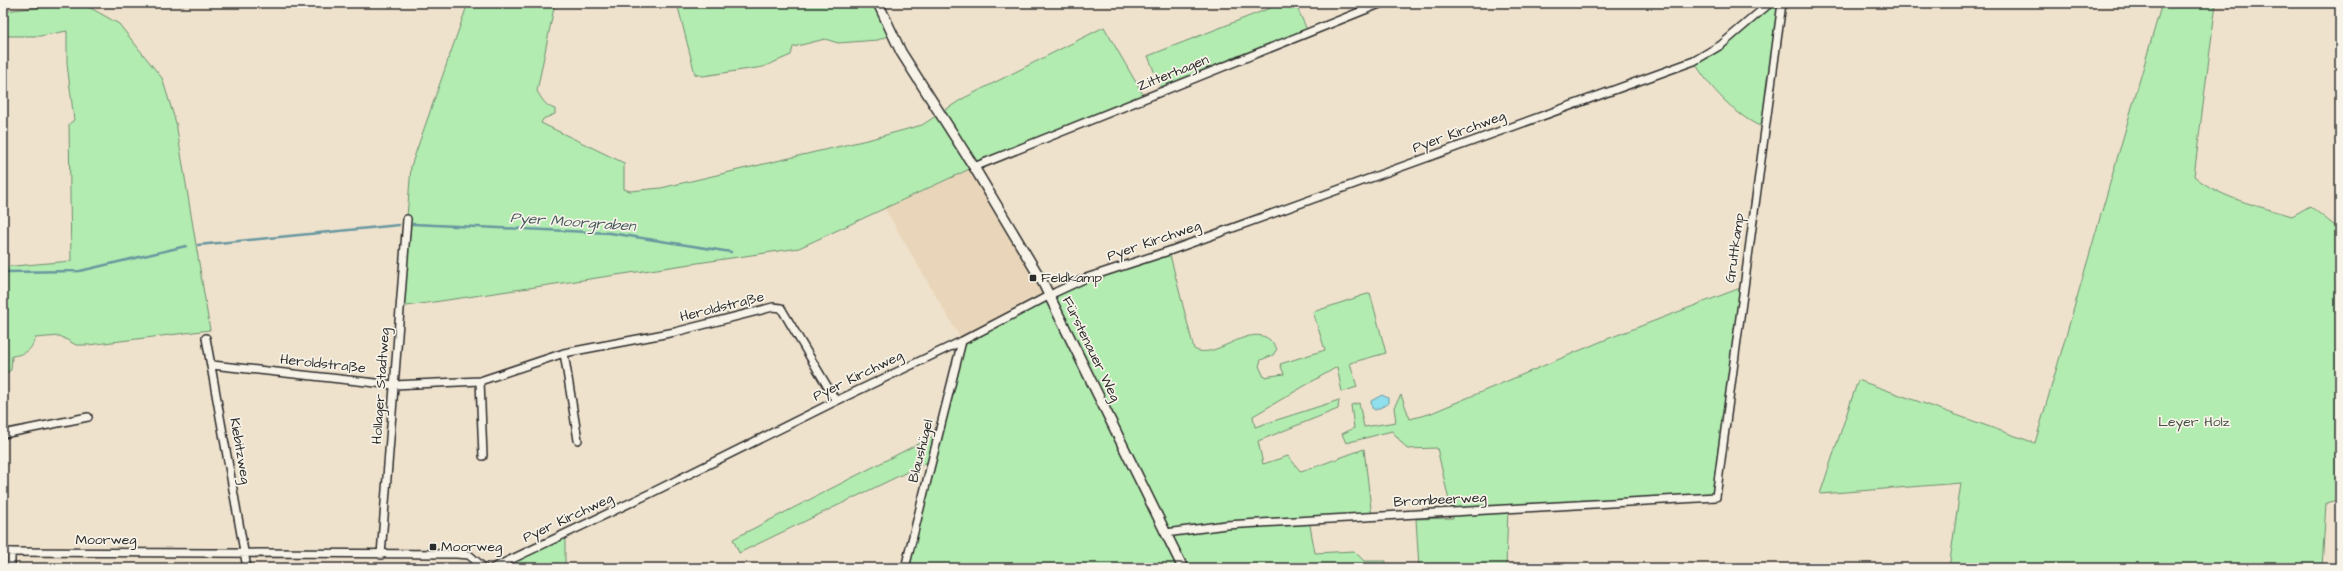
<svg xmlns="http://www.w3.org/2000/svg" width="2343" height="571" viewBox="0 0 2343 571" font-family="'Architects Daughter',sans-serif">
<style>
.built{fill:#e9d6ba}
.green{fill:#b2ecb0;stroke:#6e8c6e}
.water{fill:#90dfed;stroke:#68979f}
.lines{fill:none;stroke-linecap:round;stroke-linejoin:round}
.stream{stroke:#68979f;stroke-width:2.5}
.street-casing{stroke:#2b2b2b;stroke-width:10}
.secondary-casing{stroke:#2b2b2b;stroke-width:12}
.street{stroke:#f7f3e8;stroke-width:7}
.secondary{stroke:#f7f3e8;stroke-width:9}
.poi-dot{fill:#2b2b2b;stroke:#f7f3e8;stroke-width:1.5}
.labels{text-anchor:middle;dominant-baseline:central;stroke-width:3.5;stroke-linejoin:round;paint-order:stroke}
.street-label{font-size:14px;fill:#2b2b2b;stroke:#f7f3e8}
.poi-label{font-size:14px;fill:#2b2b2b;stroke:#f7f3e8;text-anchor:start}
.park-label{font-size:14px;fill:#465246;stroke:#f7f3e8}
.water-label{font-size:15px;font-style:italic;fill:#44585c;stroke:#f7f3e8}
</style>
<rect width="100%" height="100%" fill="#efe2cd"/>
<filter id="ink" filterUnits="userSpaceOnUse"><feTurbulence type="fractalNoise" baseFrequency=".025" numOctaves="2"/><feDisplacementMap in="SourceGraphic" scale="8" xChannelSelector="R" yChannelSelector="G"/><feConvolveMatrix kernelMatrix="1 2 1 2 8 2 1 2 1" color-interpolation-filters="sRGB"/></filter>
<g filter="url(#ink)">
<path class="built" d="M974,167l76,128 -88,46 -77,-132z"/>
<path class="green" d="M468,3h87l-18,88c5,8 8,15 18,18v5l-12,5 -2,4 83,40v26l6,2 31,-3 210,-49 51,-14 40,-26 142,-72 41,71 17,-7 -14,-35 135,-53h12l13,29 -334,135 -175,81 -399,59 11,-141z
M677,3h201l14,31 -14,6 -40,3 -13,-4 -32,8 -2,8 -28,12 -60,9 -8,-2z
M1770,3h12l-17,125c-27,-9 -58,-43 -71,-67l27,-16z
M2162,3h54l-22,173c27,23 65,30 98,40l18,-10 30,24v269l-14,4 -4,65h-373l12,-85 -141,11 38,-114 177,63z
M63,5l26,2 30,17 43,54 14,45 34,207 -122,15h-12l-16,-9 -25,2c-4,14 -10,16 -23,18l-1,14 -8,5v-108l68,-6 -2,-137 5,-4 -7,-56v-33l-27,5h-37v-25z
M1169,251l25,98c23,14 63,-37 83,0l-4,6 -12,5 -2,6 5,11 20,-3 -4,-10 45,-14 -12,-38 57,-19 16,60 -36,10 7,24 -15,5 -5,-25 -84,49 2,11 84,-27 -1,9 -80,32 5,23 25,-8 13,16 63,-23 8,68 -63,3 6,33 39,-2 10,10h22v7h-481l27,-108 -193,93 -6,-14 206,-106 23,-92 94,-49z
M1743,287l-29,208 -206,13 -2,60h-87l-3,-49 37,-1 -16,-70 -30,1 -15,-18 -46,12 -4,-9 12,-6 -3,-23 8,-2 5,24 32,-5 -2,-15 7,-12 9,24 19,-5 178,-75z
M565,533v35h-72z"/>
<path class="water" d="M1382,395l6,3v6l-13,6 -3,-2 -1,-7z"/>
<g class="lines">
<path class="stream" d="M413,224l197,9 121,19
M198,245l201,-20
M3,272l77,-1 106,-25"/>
<g class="street-casing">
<path id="street" d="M974,167l408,-164
M206,338l41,230
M564,353l14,87
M212,365l182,20 86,-4 84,-28 111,-21 98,-25 8,1 55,93
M480,381l3,75
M3,434l85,-17
M1166,533l60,-8 490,-28 66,-494
M3,552l453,2 13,1 15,13
M381,555l26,-336
M11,568v-16
M493,568l158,-75 185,-92 126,-60 94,-49 30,-14 83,-27 525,-190 27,-16 49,-42
M905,568l57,-227"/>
</g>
<g class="secondary-casing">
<path id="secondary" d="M878,3l23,49 73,115 69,116 140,285"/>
</g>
<use href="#street" class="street"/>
<use href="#secondary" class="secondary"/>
</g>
</g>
<g class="poi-dot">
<rect x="1029" y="274" width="8" height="8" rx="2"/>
<rect x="429" y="543" width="8" height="8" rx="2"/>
</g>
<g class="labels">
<g class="street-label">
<text transform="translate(1173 73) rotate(-22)">Zitterhagen</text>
<text transform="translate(1459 132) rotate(-20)">Pyer Kirchweg</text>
<text transform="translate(1154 241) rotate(-19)">Pyer Kirchweg</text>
<text transform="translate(1735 248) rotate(-82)">Gruttkamp</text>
<text transform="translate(722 307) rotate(-14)">Heroldstraße</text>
<text transform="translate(1091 349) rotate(64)">Fürstenauer Weg</text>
<text transform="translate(323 364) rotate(6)">Heroldstraße</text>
<text transform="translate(858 376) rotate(-26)">Pyer Kirchweg</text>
<text transform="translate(381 386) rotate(-86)">Hollager Stadtweg</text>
<text transform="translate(240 451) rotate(80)">Kiebitzweg</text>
<text transform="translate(921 451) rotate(-76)">Blaushügel</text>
<text transform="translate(1440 500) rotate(-3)">Brombeerweg</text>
<text transform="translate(568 518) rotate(-25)">Pyer Kirchweg</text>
<text x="106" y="540">Moorweg</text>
</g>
<g class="poi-label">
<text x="1041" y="278">Feldkamp</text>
<text x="441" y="547">Moorweg</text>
</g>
<g class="park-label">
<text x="2194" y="422">Leyer Holz</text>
</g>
<g class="water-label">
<text transform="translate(573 222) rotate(4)">Pyer Moorgraben</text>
</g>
</g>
<rect width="2343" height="571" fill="none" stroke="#f7f3e8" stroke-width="16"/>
<rect x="8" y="8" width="2327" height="555" fill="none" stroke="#2b2b2b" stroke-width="1.5" filter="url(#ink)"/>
</svg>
